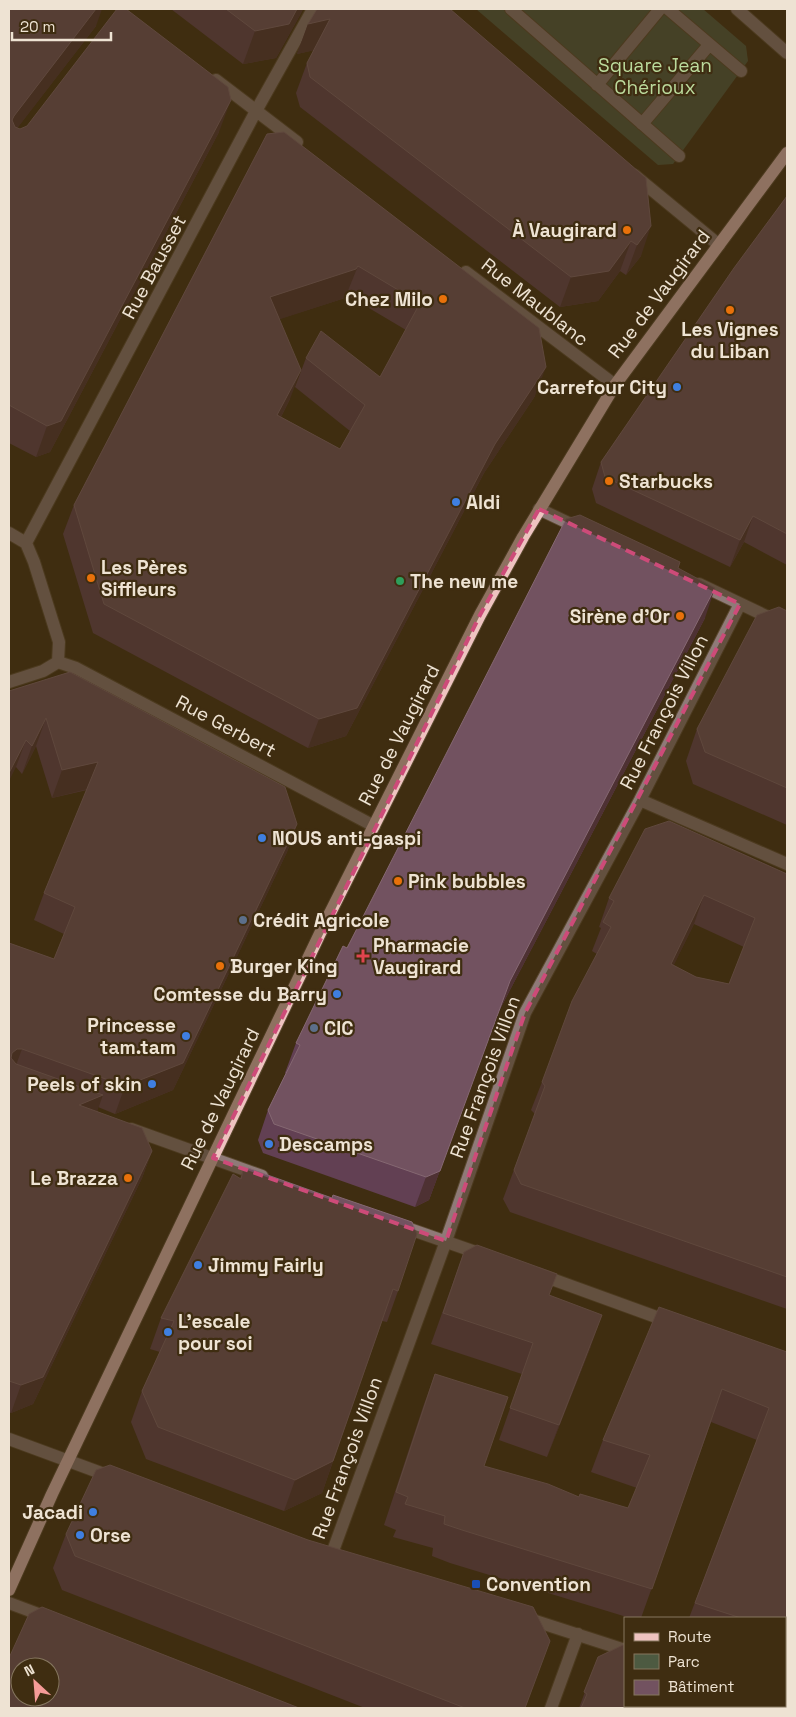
<svg xmlns="http://www.w3.org/2000/svg" width="796" height="1717" viewBox="0 0 796 1717" font-family="'Space Grotesk',sans-serif">
<style>
.green{fill:#4d5a41}
.lines{fill:none;stroke-linecap:round;stroke-linejoin:round}
.minor-casing{stroke:#5b4a30;stroke-width:14}
.major-casing{stroke:#5b4a30;stroke-width:14}
.minor{stroke:#8f7a78;stroke-width:12}
.major{stroke:#eec3c0;stroke-width:12}
.wall{fill:#624053;fill-rule:evenodd}
.shaded-wall{fill:#4e3133}
.building{fill:#725260;stroke:#856872;fill-rule:evenodd}
.marked{fill:none;stroke:#cd4b79;stroke-width:4;stroke-dasharray:10 6;stroke-linejoin:round}
.food-dot{fill:#e8710a;stroke:#3f2d11;stroke-width:2}
.shop-dot{fill:#3f7fe0;stroke:#3f2d11;stroke-width:2}
.leisure-dot{fill:#2e9e5b;stroke:#3f2d11;stroke-width:2}
.service-dot{fill:#5c6f8a;stroke:#3f2d11;stroke-width:2}
.health-dot{fill:#e0444e;stroke:#3f2d11;stroke-width:2}
.transit-dot{fill:#1a4fb4;stroke:#3f2d11;stroke-width:2}
.labels{text-anchor:middle;dominant-baseline:central;stroke-width:4.5;stroke-linejoin:round;paint-order:stroke}
.park-label{font-size:19px;fill:#bbda9c;stroke:#3f2d11}
.poi-label{font-size:19px;font-weight:bold;fill:#eee3d3;stroke:#3f2d11;text-anchor:start}
.street-label{font-size:19px;fill:#eee3d3;stroke:#3f2d11}
</style>
<rect width="100%" height="100%" fill="#3f2d11"/>
<path class="green" d="M476,9h227l43,37 2,15 -75,103 -15,1z"/>
<g class="lines">
<g class="minor-casing">
<path id="minor" d="M511,9l168,147
M668,9l73,62
M737,9l50,44
M216,80l81,62
M597,85l63,-76
M642,124l67,-79
M634,175l85,70
M466,272l149,113
M539,509l40,19
M9,533l17,10 8,19 25,80 -1,20
M26,543l230,-432 57,-102
M699,584l88,42
M9,682l34,-11 15,-9 18,6 298,158
M640,800l147,64
M131,1129l131,47
M401,1226l83,29
M538,1274l132,48
M9,1439l103,38
M330,1559l116,-318 79,-228 115,-213 100,-196
M9,1603l40,15
M526,1618l99,32
M551,1708l27,-74"/>
</g>
<g class="major-casing">
<path id="major" d="M9,1590l43,-96 272,-569 156,-310 43,-78 92,-152 172,-232"/>
</g>
<use href="#minor" class="minor"/>
<use href="#major" class="major"/>
</g>
<path class="wall" d="M9,9l87,17 -79,102 3,1 199,3 -169,320 -14,5 -27,-14z
M171,9h132l-3,6 -24,43 -33,6z
M308,24l338,154 -5,78 -15,19 -6,-4 -22,30 -38,6 -260,-200 -4,-14 11,-30 7,-13 -17,4z
M267,134l268,262 -51,77 -138,263 -38,12 -215,-115 -30,-99 11,-29zM347,295l59,35 -26,47 -74,-19 -11,29 55,44 -10,18 -59,-32 9,-18 -11,-80 66,-21z
M787,196v369l-43,-23 -14,25 -134,-64 -4,-14 9,-27z
M680,562l-2,6 27,50 -206,393 -70,189 -14,7 -152,-54 -5,-13 10,-30 18,-37h-1l11,-30 51,-95z
M787,611v214l-94,-41 -7,-23 11,-32z
M9,691l288,133 -10,28 -114,238 -58,24 -17,-7 -1,4 55,40 -10,27 -109,226 -22,9 -2,-1v-469l45,16 10,-25 -30,-14 10,-27 43,-103 -35,8 -16,-52 -14,28 -6,-7z
M787,874v435l-277,-97 -7,-13 32,-85 -4,-4 11,-28 55,-128 -5,-3 9,-23 -2,-1 10,-29zM694,924l50,23 -15,37 -33,-7 -23,-11z
M243,1171l155,120 -11,31 -5,-1 -60,172 -38,18 -138,-52 -15,-37 11,-31 18,-39 -10,-3 11,-31 79,-140z
M464,1252l85,43 42,51 -44,111 -48,-17 23,-66 -91,-30z
M787,1352v356h-208l19,-51 187,49v-88h-96l68,-178 -46,-18 -70,196h-11l-180,-55 -18,-7 1,-8 -40,-11 3,-7 -12,-5 39,-118 12,-33 49,92 95,31 49,11 9,-20 -46,-16 12,-32z
M66,1534l459,174h-160l-303,-118 -9,-22z"/>
<path class="shaded-wall" d="M96,9h6l-6,17 -87,113v-9l5,-14z
M297,9h6l-3,6 -24,43 -33,6 12,-33z
M330,19l-10,30 -23,5 11,-30z
M231,100l-12,32 -169,320 -14,5 11,-31z
M651,226l-10,30 -15,19 11,-30z
M631,241l-11,30 -22,30 -38,6 11,-30z
M358,266l-13,32 -86,28 11,-29z
M546,367l-11,29 -51,77 -138,263 -38,12 11,-29 176,-275z
M301,370l-11,29 -23,45 10,-29z
M753,516l-9,26 -14,25 10,-27z
M715,588l-10,30 -206,393 -70,189 -14,7 11,-30 84,-196z
M46,718l-10,28 -14,28 10,-28z
M26,740l-10,27 -7,14v-8z
M98,762l-10,27 -36,9 10,-28z
M297,824l-10,28 -114,238 -58,24 10,-28z
M704,895l-10,29 -34,69 11,-29z
M17,1049h5l-10,27h-3l3,-23z
M103,1095l-10,28 -14,-18z
M152,1151l-10,27 -109,226 -22,9 10,-28z
M602,1315l-11,31 -44,111 12,-32z
M333,1461l-11,32 -38,18 11,-31z"/>
<path class="building" d="M9,9h87l-82,107 -2,4 3,7 5,2 7,-3 90,-117h9l102,78 3,13 -170,321 -14,5 -38,-21z
M226,9h71l-8,15 -34,7z
M317,9h133l196,169 5,48 -14,19 -6,-4 -22,30 -38,6 -261,-200 -3,-14 23,-44 -22,5z
M284,132l255,196 7,39 -51,77 -138,264 -38,11 -215,-115 -30,-99 193,-371zM358,266l62,37 -40,74 -59,-46 -15,27 59,47 -25,44 -63,-34 24,-45 -31,-73 86,-28z
M787,196v338l-34,-18 -13,24 -135,-63 -4,-15 133,-194z
M580,515l100,47 -2,6 37,20 -205,393 -70,190 -14,6 -152,-53 -6,-14 32,-65 -4,-2 47,-97 4,2 219,-429z
M779,607l8,4v177l-82,-36 -8,-23 60,-114z
M70,672l215,115 12,37 -114,239 -58,23 -103,-37h-5l-5,4 -1,5 5,6 87,31 -24,10 63,23 10,23 -109,226 -22,8 -12,-4v-438l45,16 21,-52 -31,-14 54,-131 -36,8 -16,-52 -14,28 -6,-6 -17,33v-82z
M669,821l118,53v403l-266,-93 -7,-14 31,-84 -3,-4 30,-81 39,-74 -8,-5 11,-21 -5,-3 36,-69zM704,895l51,23 -26,66 -33,-7 -25,-13z
M248,1168l84,30 1,-3 79,27 5,12 -19,57 -5,-2 -60,172 -38,19 -137,-53 -16,-36 32,-70 -13,-3 72,-144 8,5 2,-8 4,1z
M477,1245l80,29 -8,21 53,20 -43,110 -49,-17 23,-65 -90,-30 21,-61z
M659,1307l128,45v287l-2,-1v-20h-44l-46,-15 74,-195 -47,-19 -70,200 -190,-59 -18,-6 1,-8 -40,-12 3,-7 -12,-5 39,-118 73,23 -24,69 64,18 31,13 1,-3 48,14 22,-53 -47,-15z
M110,1465l198,75 225,67 17,34 -25,67h-60l-390,-152 -9,-22 30,-64z
M42,1607l257,101h-290v-50l20,-44zM20,1667h30v30h-30z
M625,1644v62h160v-49l2,-10v61h-206l6,-14 -3,-2 14,-35z"/>
<path d="M0 0H796V1717H0ZM539,509l201,95 -215,409 -79,228 -233,-83 267,-543z" fill="#3f2d11" fill-opacity=".55" fill-rule="evenodd"/>
<path class="marked" d="M539,509l201,95 -215,409 -79,228 -233,-83 267,-543z"/>
<g class="food-dot">
<circle cx="627" cy="230" r="5"/>
<circle cx="443" cy="299" r="5"/>
<circle cx="730" cy="310" r="5"/>
<circle cx="609" cy="481" r="5"/>
<circle cx="91" cy="578" r="5"/>
<circle cx="680" cy="616" r="5"/>
<circle cx="398" cy="881" r="5"/>
<circle cx="220" cy="966" r="5"/>
<circle cx="128" cy="1178" r="5"/>
</g>
<g class="shop-dot">
<circle cx="677" cy="387" r="5"/>
<circle cx="456" cy="502" r="5"/>
<circle cx="262" cy="838" r="5"/>
<circle cx="337" cy="994" r="5"/>
<circle cx="186" cy="1036" r="5"/>
<circle cx="152" cy="1084" r="5"/>
<circle cx="269" cy="1144" r="5"/>
<circle cx="198" cy="1265" r="5"/>
<circle cx="168" cy="1332" r="5"/>
<circle cx="93" cy="1512" r="5"/>
<circle cx="80" cy="1535" r="5"/>
</g>
<circle class="leisure-dot" cx="400" cy="581" r="5"/>
<g class="service-dot">
<circle cx="243" cy="920" r="5"/>
<circle cx="314" cy="1028" r="5"/>
</g>
<path class="health-dot" d="M360.5 948.5h5v5h5v5h-5v5h-5v-5h-5v-5h5z"/>
<rect class="transit-dot" x="471" y="1579" width="10" height="10" rx="2.5"/>
<g class="labels">
<g class="park-label">
<text x="655" y="65">Square Jean<tspan x="655" dy="22">Chérioux</tspan></text>
</g>
<g class="poi-label">
<text x="617" y="230" text-anchor="end">À Vaugirard</text>
<text x="433" y="299" text-anchor="end">Chez Milo</text>
<text x="730" y="329" text-anchor="middle">Les Vignes<tspan x="730" dy="22">du Liban</tspan></text>
<text x="667" y="387" text-anchor="end">Carrefour City</text>
<text x="619" y="481">Starbucks</text>
<text x="466" y="502">Aldi</text>
<text x="101" y="567">Les Pères<tspan x="101" dy="22">Siffleurs</tspan></text>
<text x="410" y="581">The new me</text>
<text x="670" y="616" text-anchor="end">Sirène d'Or</text>
<text x="272" y="838">NOUS anti-gaspi</text>
<text x="408" y="881">Pink bubbles</text>
<text x="253" y="920">Crédit Agricole</text>
<text x="373" y="945">Pharmacie<tspan x="373" dy="22">Vaugirard</tspan></text>
<text x="230" y="966">Burger King</text>
<text x="327" y="994" text-anchor="end">Comtesse du Barry</text>
<text x="176" y="1025" text-anchor="end">Princesse<tspan x="176" dy="22">tam.tam</tspan></text>
<text x="324" y="1028">CIC</text>
<text x="142" y="1084" text-anchor="end">Peels of skin</text>
<text x="279" y="1144">Descamps</text>
<text x="118" y="1178" text-anchor="end">Le Brazza</text>
<text x="208" y="1265">Jimmy Fairly</text>
<text x="178" y="1321">L'escale<tspan x="178" dy="22">pour soi</tspan></text>
<text x="83" y="1512" text-anchor="end">Jacadi</text>
<text x="90" y="1535">Orse</text>
<text x="486" y="1584">Convention</text>
</g>
<g class="street-label">
<text transform="translate(154 267) rotate(-62)">Rue Bausset</text>
<text transform="translate(659 294) rotate(-53)">Rue de Vaugirard</text>
<text transform="translate(535 302) rotate(38)">Rue Maublanc</text>
<text transform="translate(664 712) rotate(-63)">Rue François Villon</text>
<text transform="translate(226 726) rotate(28)">Rue Gerbert</text>
<text transform="translate(399 735) rotate(-63)">Rue de Vaugirard</text>
<text transform="translate(485 1077) rotate(-70)">Rue François Villon</text>
<text transform="translate(220 1099) rotate(-64)">Rue de Vaugirard</text>
<text transform="translate(347 1458) rotate(-70)">Rue François Villon</text>
</g>
</g>
<rect width="796" height="1717" fill="none" stroke="#eee3d3" stroke-width="20"/>
<rect x="624" y="1617" width="162" height="90" fill="#3f2d11" stroke="#85765f"/>
<rect x="634" y="1633" width="25" height="8" fill="#eec3c0" stroke="#85765f"/>
<text x="668" y="1642" font-size="15" fill="#eee3d3">Route</text>
<rect x="634" y="1654" width="25" height="15" fill="#4d5a41" stroke="#85765f"/>
<text x="668" y="1667" font-size="15" fill="#eee3d3">Parc</text>
<rect x="634" y="1680" width="25" height="15" fill="#725260" stroke="#85765f"/>
<text x="668" y="1692" font-size="15" fill="#eee3d3">Bâtiment</text>
<g transform="translate(35 1682) rotate(334)"><circle r="24" fill="#3f2d11" stroke="#85765f"/>
<path d="M0-4L9 19L0 12L-9 19Z" fill="#f59b98"/>
<text y="-8" font-size="14" font-weight="bold" text-anchor="middle" fill="#eee3d3">N</text>
</g>
<path d="M12 32v8h99v-8" fill="none" stroke="#eee3d3" stroke-width="2.5"/>
<text x="20" y="32" font-size="15" fill="#eee3d3" stroke="#3f2d11" stroke-width="4" paint-order="stroke">20 m</text>
</svg>
